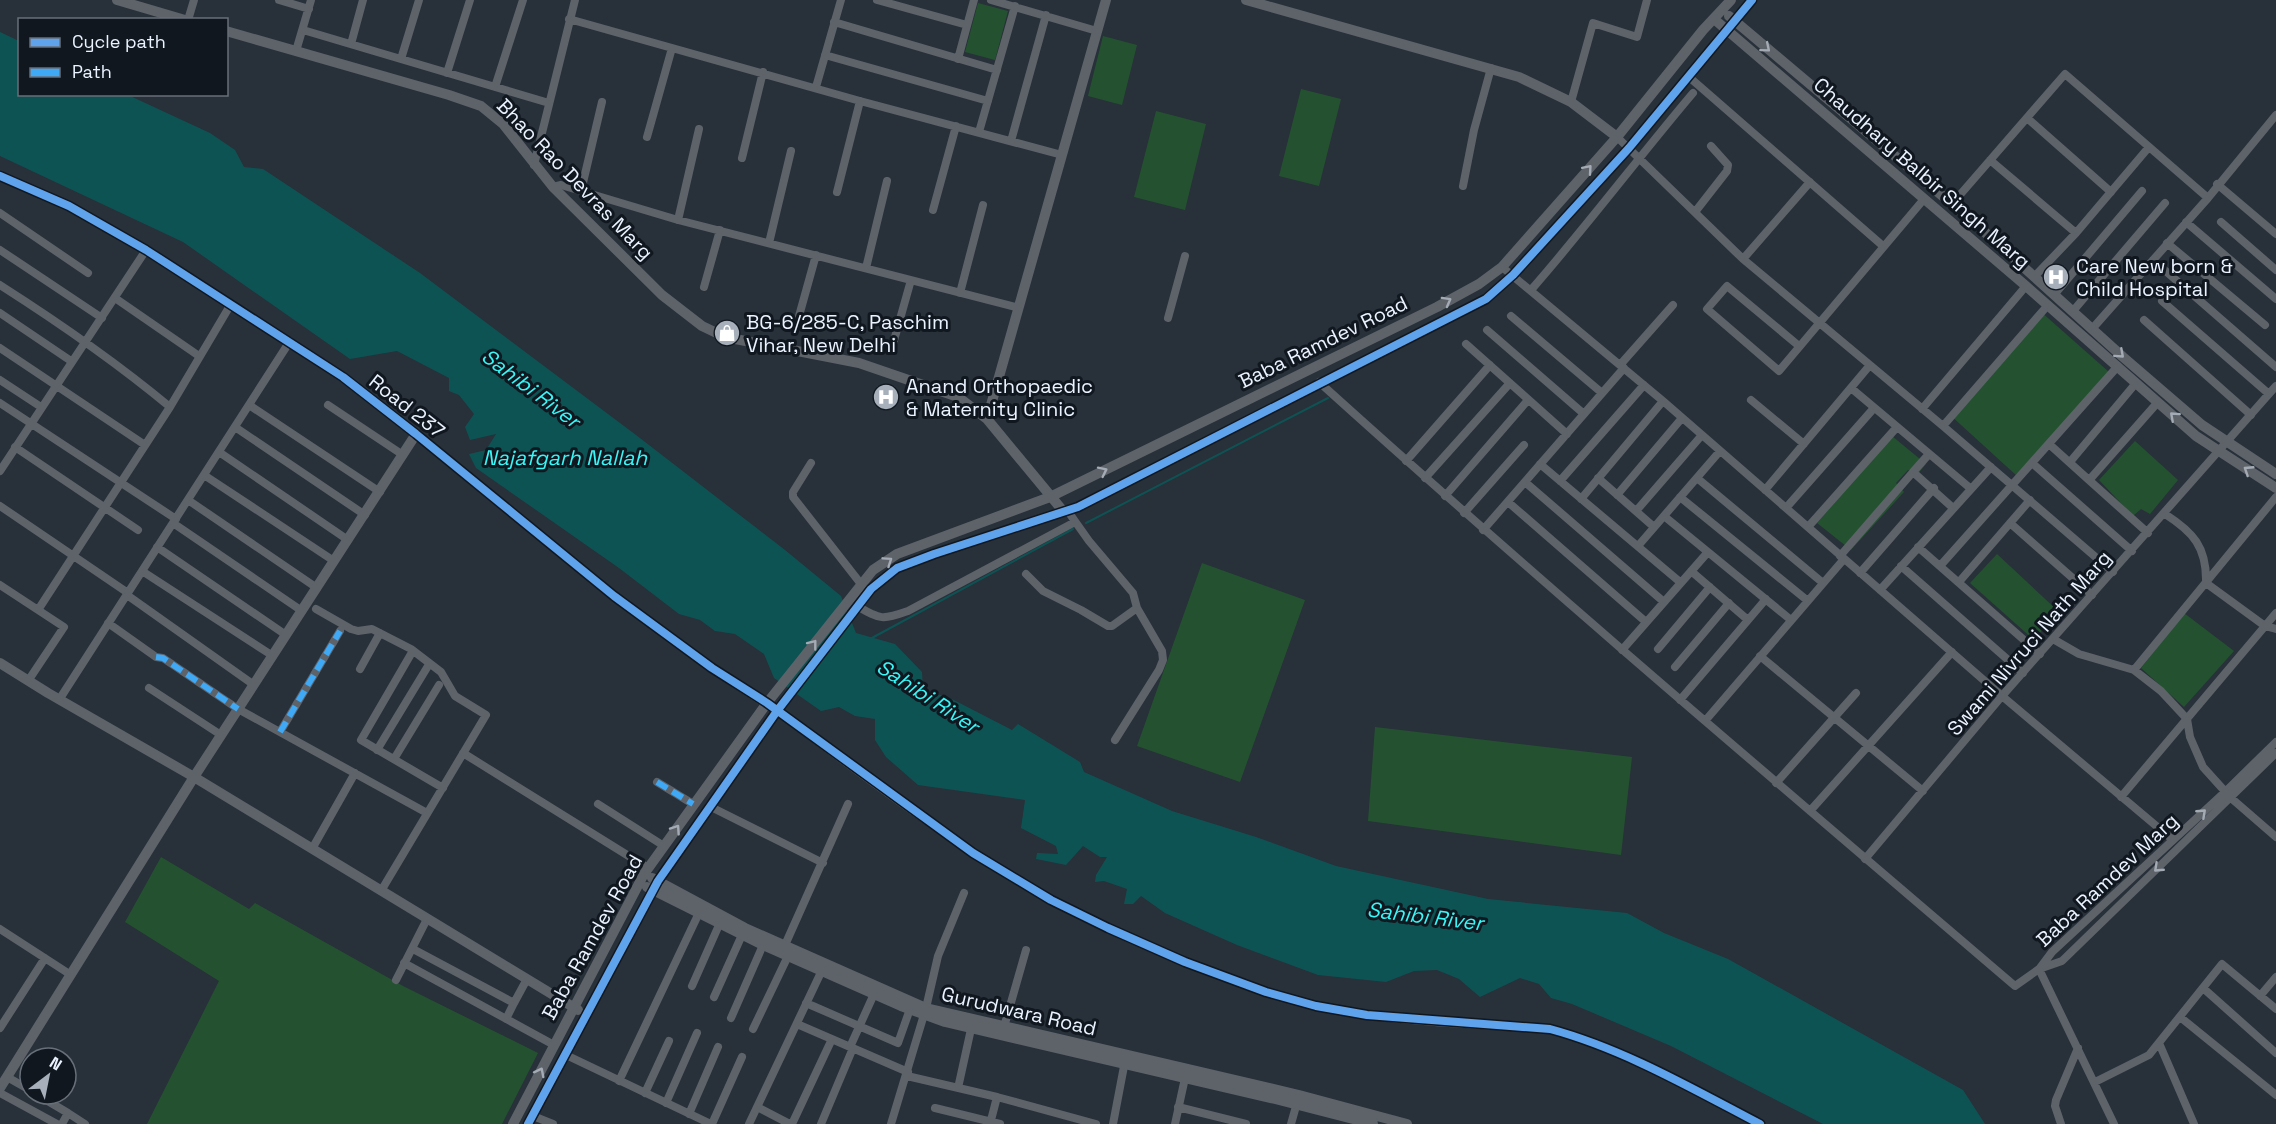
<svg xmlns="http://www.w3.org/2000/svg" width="2276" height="1124" viewBox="0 0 2276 1124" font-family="'Space Grotesk',sans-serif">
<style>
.green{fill:#245231}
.water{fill:#0e5354}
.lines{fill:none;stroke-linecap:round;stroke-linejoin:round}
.stream{stroke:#0e5354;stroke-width:2}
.street{stroke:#5e636a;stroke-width:8}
.secondary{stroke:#5e636a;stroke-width:10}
.quiet{stroke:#3fa9f5;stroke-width:6;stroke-dasharray:12 6;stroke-linecap:butt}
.cycleway-casing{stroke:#11171f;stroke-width:11}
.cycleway{stroke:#60a3ed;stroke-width:8}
.oneway{stroke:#a4abb4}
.labels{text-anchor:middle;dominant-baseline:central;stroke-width:6;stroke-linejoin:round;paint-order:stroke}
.street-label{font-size:20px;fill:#eaf3ff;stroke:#11171f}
.poi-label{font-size:20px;fill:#eaf3ff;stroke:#11171f;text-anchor:start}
.water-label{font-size:21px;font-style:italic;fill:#38f5f6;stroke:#11171f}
</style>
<rect width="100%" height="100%" fill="#283039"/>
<path class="green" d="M978,3l30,8 -13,49 -30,-8z
M1103,36l34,9 -15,60 -34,-9z
M1301,89l40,10 -22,87 -40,-10z
M1156,111l50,13 -21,86 -51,-13z
M2040,311l69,61 -92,104 -68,-62z
M1892,436l34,28 -9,11 -9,-5 -12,13 8,9 -53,58 -34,-27z
M2135,441l43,39 -28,34 -9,-5 -8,7 -34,-36z
M1997,554l61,57 -24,29 -64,-57z
M1202,563l103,37 -65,182 -103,-36z
M2184,613l50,38 -50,56 -43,-39z
M1375,727l257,30 -11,98 -253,-34z
M161,857l88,52 6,-6 148,83 135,67 -36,71h-355l72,-143 -94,-59z"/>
<path class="water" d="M0,32l19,9 1,53 108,1 82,38 25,17 9,17 19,2 157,104 216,162 149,115 56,46 15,37 39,11 27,28 1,18 25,7 64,33 6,-6 62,38 4,10 88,39 84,26 80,29 152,33 139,14 37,20 64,26 235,131 22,34h-162l-152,-78 -99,-42 -21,-6 -12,-14 -19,-6 -40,19 -21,-18 -22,-9 -23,1 -28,11 -68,-7 -81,-30 -72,-32 -24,-17 -8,8h-9l3,-15 -23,-8 -9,1 1,-7 11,-18h-7l-17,-11 -17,19 -30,-6 1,-6 21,1 -2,-8 -35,-18 4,-28 -107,-15 -32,-28 -11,-17v-21l-20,-3 -16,-9 -18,4 -47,-33 -10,-24 -29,-20 -20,-3 -15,-11 -21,-6 -60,-46 -143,-100 -7,-14 17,-4 10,-16 -26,6 -5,-13 9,-13 -15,-19 -10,-4v-13l-52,-27 -47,8 -167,-117 -183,-86z"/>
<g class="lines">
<path class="stream" d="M1086,523l242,-125
M870,639l203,-110"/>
<path class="street" d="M279,0l30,9
M877,0l90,25
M991,0l106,31
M569,19l291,82 202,54
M188,20l6,-20
M834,22l163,48
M303,30l246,73
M351,44l12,-44
M296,51l15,-51
M825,55l163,46
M401,59l18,-59
M958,59l16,-59
M447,73l23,-73
M1689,77l194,169
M495,87l28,-87
M816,87l25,-87
M1571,102l22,-79 44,14 10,-37
M2027,118l84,74
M979,132l36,-126
M647,137l25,-89
M1617,137l126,122 200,167 170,146
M1011,141l35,-126
M742,158l21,-86
M1990,160l86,73
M534,165l41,-165
M2217,184l59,50
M1463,186l11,-56 17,-62
M553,187l8,-2 117,35 341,88
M581,191l21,-89
M837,192l23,-91
M1952,204l113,-130 143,124
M933,210l23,-84
M1695,212l32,-41 1,-6 -17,-19
M0,213l88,60
M678,220l21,-91
M2186,222l90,77
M2221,222l55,48
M769,243l22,-92
M2167,243l98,82
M0,250l102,68
M1743,259l67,-77
M2153,260l123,107
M1502,267l161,134 339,295 171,144
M866,268l21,-87
M2034,277l42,-44 73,-86
M0,285c58,37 116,77 170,122
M704,287l16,-57
M1531,290c56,-64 107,-132 162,-197
M960,293l23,-88
M2054,295l88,-104
M115,298l84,58
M2162,301l107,93
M2073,311l92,-108
M0,313l71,48
M799,316l17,-61
M1511,316l91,77
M1168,318l17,-62
M2144,320l107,95
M2092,329l116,-131 68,-83
M1487,330l97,84
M893,344l18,-64
M1466,344l101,90
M1799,346l-72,-60 -20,23 72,62 145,-172
M0,348l145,97
M1620,365l53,-60
M0,380l41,27
M1319,382c228,206 462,404 696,604l24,-17 23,-8 214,-208
M1851,388l119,100
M1751,400l53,44
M0,403l176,116
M249,405l131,87
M328,405l75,50
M1922,409l104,-123
M1943,426l105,-121
M235,427l130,88
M2049,444l41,37
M15,447l123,83
M219,452l129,88
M1406,461l84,-96
M2070,462l66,-79
M811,463l-18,29v5l68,87
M2032,463l100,88
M1540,464l140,118
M0,471l146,-221
M1913,472l16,-18
M204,475l130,86
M1425,478l85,-95
M1598,478l56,49
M1697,478l126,105
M1560,481l84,-96
M1525,482l139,120
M1765,490l105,-125
M1617,495l65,-77
M1445,496l83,-96
M1680,497l128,104
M1581,499l82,-98
M188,500l129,88
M1508,502l138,120
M0,506l128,87
M1786,508l88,-100
M1067,510l22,31 44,52 4,15 25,43 1,9 -4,10 -44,70
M1636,511l66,-76
M1464,513l60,-68
M2165,514c28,18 42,33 41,69l59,43 11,3
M1664,516l127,104
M173,523l129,88
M2010,523l82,72
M1808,527l89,-100
M1483,530l141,-162
M2148,533l-58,-52 1,-3 67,-76
M1638,546l82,-95
M157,547l129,88
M1918,547l122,107
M1840,556l73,-84 40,36
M1901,566l122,107
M1940,566l178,-200
M142,571l131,85
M1691,571l57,49
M1860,573l74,-85
M1026,574l17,17 38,19 27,16h4l25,-18
M1959,582l71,-82
M0,585l64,42 -36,54
M1880,590l111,-123
M127,595l127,90
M857,606c24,14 25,14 51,5l167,-89
M316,609l35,20 7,2 14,-2 39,20 30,23 14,24 31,19 -105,176
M38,610l132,-203 61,-103
M108,623l48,34 7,1 75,51 189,104
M2053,639l26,15 55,16 27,21 26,28 3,18 13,30 28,31 45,39
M1658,649l52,-62
M1622,650l86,-98
M411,654l-50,86 82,48
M1760,656l163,135
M1675,667l54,-64
M360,669l20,-36
M2134,670l142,-173
M149,688l72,47
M59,700l231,-359
M1680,700l86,-101
M777,711c88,66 177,134 273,188 50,29 107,52 161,73 34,13 68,25 104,33 76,18 157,19 235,24 74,20 143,60 210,95
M1705,721l139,-162
M280,732l60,-101
M377,750l51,-84
M463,753l185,115
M394,759l45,-74
M657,782l36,22
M1776,783l80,-90
M2121,797l155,-184
M598,804l66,42
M709,806l114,57
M1810,811l142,-159
M312,849l43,-76
M1865,859l137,-163 274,-310
M0,929l71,46
M785,945l63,-141
M413,949l101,54 -8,16
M404,963l150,82
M2040,968l12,-16 173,-160 51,-50
M2039,969l75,155
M396,980l31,-61
M692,986l27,-61
M2203,988l73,65
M2260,996l16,-19
M714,997l28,-62
M514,1003l13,-24
M806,1003l92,40 12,-34
M2180,1017l96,78
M731,1018l32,-73
M797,1024l111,48
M1004,1027l22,-77
M0,1028l45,-70
M753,1029l35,-73
M2159,1043l35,81
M850,1047l24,-53
M566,1055l145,69
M907,1076l90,21 -7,27
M7,1077l23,13
M619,1081l79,-166
M2095,1082l54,-27 73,-91 54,45
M958,1088l13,-59
M0,1093l57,31
M645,1093l24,-52
M36,1094l32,19 -6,11
M997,1097l99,27
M666,1103l31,-70
M757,1107l33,17
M1178,1107l68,17
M935,1108l65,16
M68,1113l17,11
M689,1114l29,-67
M533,1116l20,8
M712,1124l30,-67
M749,1124l75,-158
M792,1124l40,-85
M821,1124l32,-76
M891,1124l35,-116 12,-52 26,-63
M1113,1124l12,-63
M1175,1124l10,-46
M1291,1124l7,-25
M2061,1124l-6,-18 1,-6 22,-52"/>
<path class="secondary" d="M117,0l68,20
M1246,0l273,77 52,25 46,35
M1729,16l249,210 145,131 79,68 74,49
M1714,19l312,267 170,150 80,52
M226,31l223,64 32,11 22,18 50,63 109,108 40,31 23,11 134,26 99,34 29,22 76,92
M0,176l69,30 77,44 197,127 73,57 198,162 98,72 59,38
M987,419l119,-419
M0,663l48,30 146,84 384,233
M652,878l93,50 181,80 373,87 108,29
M647,887l116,58 138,61 44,16 330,77 98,25
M0,1088l194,-311 222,-343
M513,1124l131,-250 123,-171 106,-133 24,-16 153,-57 387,-190 42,-23 23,-17 115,-130 86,-107 28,-30
M528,1124l130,-243 119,-170 94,-122 26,-21 37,-14 144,-47 408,-208 27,-24 116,-127 123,-148"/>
<path class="quiet" d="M156,657l7,1 75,51
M280,732l60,-101
M657,782l36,22"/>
<g class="cycleway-casing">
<path id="cycleway" d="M0,176l69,30 77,44 197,127 73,57 198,162 98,72 55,35 206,150 78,47 57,28 77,34 81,30 50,14 51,9 183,14c74,20 143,60 210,95
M528,1124l130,-243 119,-170 94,-122 26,-21 37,-14 144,-47 408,-208 27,-24 116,-127 123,-148"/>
</g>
<use href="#cycleway" class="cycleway"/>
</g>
<defs><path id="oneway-chevron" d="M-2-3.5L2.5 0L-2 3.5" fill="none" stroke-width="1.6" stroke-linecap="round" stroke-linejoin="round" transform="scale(1.5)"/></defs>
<g class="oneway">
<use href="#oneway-chevron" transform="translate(1766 48) rotate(40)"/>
<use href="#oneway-chevron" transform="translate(1588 169) rotate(-49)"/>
<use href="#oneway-chevron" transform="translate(1447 301) rotate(-29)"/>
<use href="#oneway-chevron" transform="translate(2120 354) rotate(42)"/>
<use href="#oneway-chevron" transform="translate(2174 416) rotate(-138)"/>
<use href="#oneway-chevron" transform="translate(2248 470) rotate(-147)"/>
<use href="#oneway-chevron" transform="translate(1103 471) rotate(-26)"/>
<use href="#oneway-chevron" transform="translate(888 561) rotate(-34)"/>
<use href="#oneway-chevron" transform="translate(813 644) rotate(-52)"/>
<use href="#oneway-chevron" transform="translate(2202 813) rotate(-43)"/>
<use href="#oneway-chevron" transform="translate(676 829) rotate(-56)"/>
<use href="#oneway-chevron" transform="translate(2158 868) rotate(137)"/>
<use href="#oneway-chevron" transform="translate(540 1072) rotate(-63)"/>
</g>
<defs>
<g id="hospital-disc" transform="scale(1.35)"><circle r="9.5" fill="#a6afba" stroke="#11171f"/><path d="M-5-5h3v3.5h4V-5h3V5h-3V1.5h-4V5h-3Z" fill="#fff"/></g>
<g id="shop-disc" transform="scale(1.35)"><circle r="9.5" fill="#a6afba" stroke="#11171f"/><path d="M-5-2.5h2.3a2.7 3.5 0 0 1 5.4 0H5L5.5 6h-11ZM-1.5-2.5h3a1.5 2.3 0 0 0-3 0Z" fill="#fff"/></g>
</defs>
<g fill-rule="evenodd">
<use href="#hospital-disc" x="2056" y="277"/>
<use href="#shop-disc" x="727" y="333"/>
<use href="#hospital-disc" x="886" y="397"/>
</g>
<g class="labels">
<g class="street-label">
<text transform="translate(1922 173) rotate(41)">Chaudhary Balbir Singh Marg</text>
<text transform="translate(575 179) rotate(46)">Bhao Rao Devras Marg</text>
<text transform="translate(1323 342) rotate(-26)">Baba Ramdev Road</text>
<text transform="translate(407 406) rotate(38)">Road 237</text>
<text transform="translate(2029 643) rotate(-49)">Swami Nivruci Nath Marg</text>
<text transform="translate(2107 880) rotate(-43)">Baba Ramdev Marg</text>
<text transform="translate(592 937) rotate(-61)">Baba Ramdev Road</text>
<text transform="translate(1019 1011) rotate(13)">Gurudwara Road</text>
</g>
<g class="poi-label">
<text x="2076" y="266">Care New born &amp;<tspan x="2076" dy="23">Child Hospital</tspan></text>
<text x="746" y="322">BG-6/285-C, Paschim<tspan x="746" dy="23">Vihar, New Delhi</tspan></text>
<text x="906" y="386">Anand Orthopaedic<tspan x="906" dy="23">&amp; Maternity Clinic</tspan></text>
</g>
<g class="water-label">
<text transform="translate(531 388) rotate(37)">Sahibi River</text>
<text x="565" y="457">Najafgarh Nallah</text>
<text transform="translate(928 696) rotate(33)">Sahibi River</text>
<text transform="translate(1425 916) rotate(7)">Sahibi River</text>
</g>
</g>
<rect x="18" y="18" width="210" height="78" fill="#11171f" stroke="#686f79" stroke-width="1.5"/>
<rect x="30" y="38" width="30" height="9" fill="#60a3ed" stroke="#686f79" stroke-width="1.5"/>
<text x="72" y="48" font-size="18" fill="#eaf3ff">Cycle path</text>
<rect x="30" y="68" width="30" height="9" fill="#3fa9f5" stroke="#686f79" stroke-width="1.5"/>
<text x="72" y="78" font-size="18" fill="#eaf3ff">Path</text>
<g transform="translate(48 1076) rotate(32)"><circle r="28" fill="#11171f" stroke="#686f79" stroke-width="1.5"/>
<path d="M0-4.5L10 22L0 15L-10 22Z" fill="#a6afba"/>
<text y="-9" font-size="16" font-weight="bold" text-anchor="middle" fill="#eaf3ff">N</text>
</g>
</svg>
